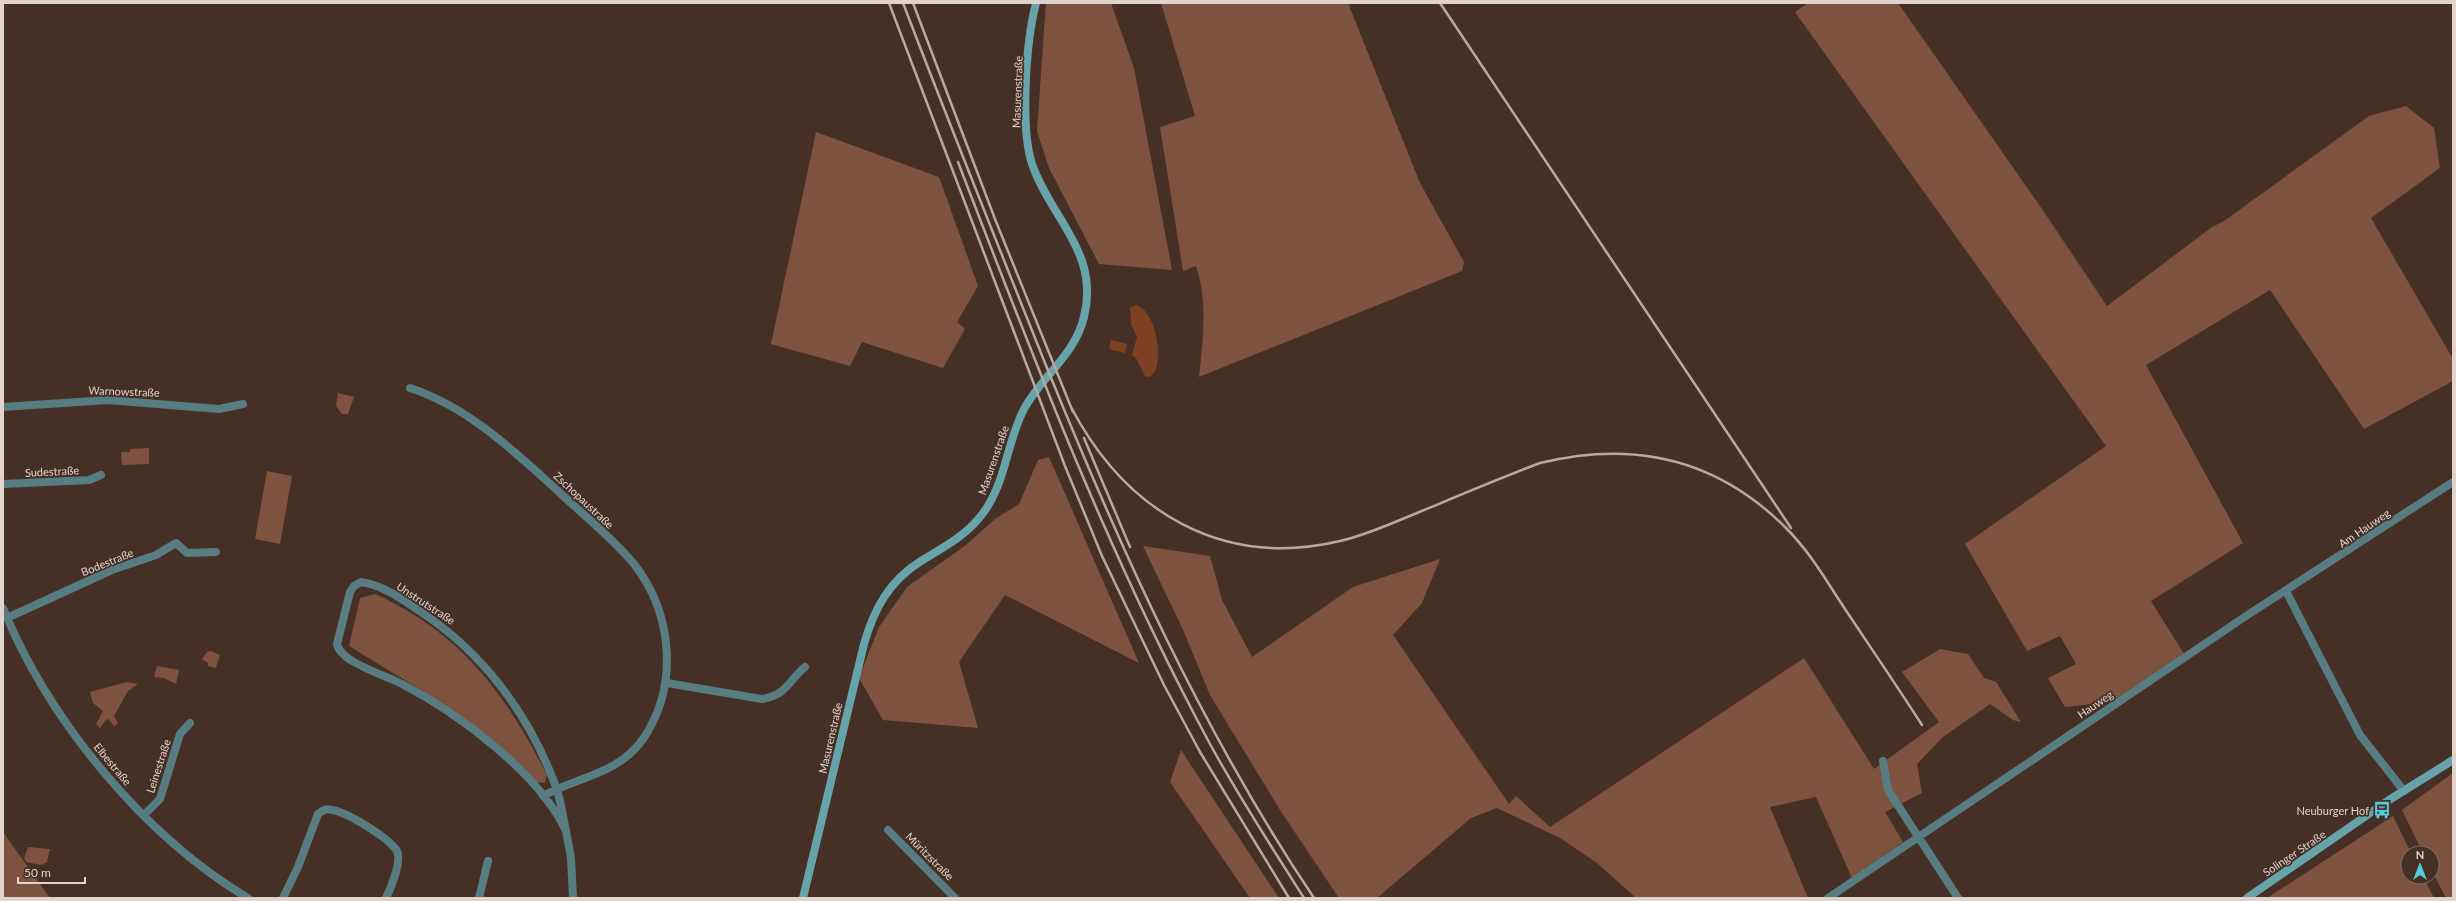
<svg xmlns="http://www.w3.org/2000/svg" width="2456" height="901" viewBox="0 0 2456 901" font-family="Lato,sans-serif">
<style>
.green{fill:#7d5340}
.water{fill:#7e4123}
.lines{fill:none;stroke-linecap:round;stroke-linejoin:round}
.street{stroke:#577c81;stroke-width:8}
.secondary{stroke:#66a3ab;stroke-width:8}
.rail{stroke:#b9a8a0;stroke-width:2.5}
.labels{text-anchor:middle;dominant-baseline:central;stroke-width:3.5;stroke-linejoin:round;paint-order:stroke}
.street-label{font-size:11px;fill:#e1d2cb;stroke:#463026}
.poi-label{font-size:11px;fill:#e1d2cb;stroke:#463026;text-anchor:end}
</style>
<rect width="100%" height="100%" fill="#463026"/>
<path class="green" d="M1046,3h65l23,65 38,202 -73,-6 -50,-96 -12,-37z
M1161,3h187l72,180 44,79 -2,9 -263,106c4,-38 9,-74 -3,-111l-13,5 -23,-144 35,-11z
M1808,3h90l144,206 65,97 105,-79 12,-6 145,-105 37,-10 28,22 6,40 -69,50 82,141v22l-89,48 -94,-139 -124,75 97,178 -92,58 33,53 -73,48 -46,5 -17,-29 28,-14 -16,-28 -33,15 -62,-107 141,-98 -311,-434z
M816,132l123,45 39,109 -21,36 8,7 -22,39 -81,-26 -12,24 -79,-22z
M338,393l16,4 -6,17h-6l-6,-8z
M149,448v16l-27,1 -1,-13h9v-3z
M1049,457l90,206 -134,-68 -46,67 19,66 -95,-8 -24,-42 20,-51 28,-40 59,-42 29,-26 24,-15 19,-44z
M267,471l25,5 -12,68 -25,-5z
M1143,546l67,10 12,44 30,57 101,-70 87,-28 -18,44 -29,32 116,169 7,-8 34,31 254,-169 70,111 65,-47 -37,-50 38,-23 28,5 16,24 12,4 25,40 -8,-2 -23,-16 -47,33 -26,27 5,29 -37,19 18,30 -51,36 -36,-81 -46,10 38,91h-172l-39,-35 -37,-25 -63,-30 -26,10 -94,80h-38l-59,-88 -70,-115 -26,-63z
M375,594c86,39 130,99 172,181l-2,8 -8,-1 -108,-87 -80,-49 11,-48z
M211,651l9,4 -4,13 -8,-2v-3l-6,-4 5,-7z
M157,666l22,4 -3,14 -12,-6 -10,-1z
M127,682l11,2 -10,7 -14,25 4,7 -4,3 -6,-7 -2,1 -6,8 -4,-4 7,-13 -10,-8 -3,-11z
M1181,750l98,148h-29l-80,-116z
M2453,773v125h-7l-14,-27v-18h-9l-21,-43z
M2393,816l18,37h-3v24h15l11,21h-167z
M3,832l47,66h-47z
M28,847l22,2 -3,13 -6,3 -15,-3 -2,-4z"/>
<path class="water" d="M1136,305c21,6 30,62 14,72l-5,-1 -9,-18 -4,-3 5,-18 -6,-13 -1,-16z
M1111,340l16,4 -2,9 -16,-4z"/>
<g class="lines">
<path class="street" d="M410,388c58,19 104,63 148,103 25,24 54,46 76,73 39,50 45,122 9,175 -24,35 -66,38 -100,57
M3,407l105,-7 111,9 24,-5
M3,484l86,-4 12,-5
M361,582c21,3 40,16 57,28 65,42 111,104 138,177 5,14 7,30 10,44 -27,-58 -108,-118 -164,-147 -17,-9 -62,-22 -65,-40l13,-52 4,-6z
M2286,591l74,144 44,56
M3,608c46,113 141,228 245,290
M7,618l105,-48 44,-15 20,-12 11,10 29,-1
M667,683l95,16c25,-4 26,-18 43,-32
M1883,761l5,29 70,108
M144,815l16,-16 20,-65 10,-11
M888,830l67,68
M566,831l5,27 2,40
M283,898l15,-31 20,-53c5,-4 8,-6 14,-4 15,2 57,28 65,41 5,10 -6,37 -11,47
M479,898l9,-37
M1828,898l418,-282 207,-134"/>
<path class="secondary" d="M803,898l61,-254c10,-35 25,-63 57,-83 21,-13 43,-24 59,-44 26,-31 26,-74 44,-108 18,-33 51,-54 60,-92 16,-65 -33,-98 -52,-153 -12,-37 -6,-123 4,-161
M2247,898l142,-98 64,-40"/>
<path class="rail" d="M889,3l176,463 37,90 62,129 36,67 89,146
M903,3c46,120 94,240 142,360 75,185 157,368 269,535
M913,3l82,216 78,193
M1440,3l351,525
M958,162c76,198 151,395 252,582 29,53 62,104 94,154
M1071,407c55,105 151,162 269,134 27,-6 52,-18 77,-28 41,-17 81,-34 123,-50 94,-23 178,-4 247,66 23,23 40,53 58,80 26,39 52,77 77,116
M1084,438l46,109"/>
</g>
<defs>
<g id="bus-bare" transform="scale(1.38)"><path d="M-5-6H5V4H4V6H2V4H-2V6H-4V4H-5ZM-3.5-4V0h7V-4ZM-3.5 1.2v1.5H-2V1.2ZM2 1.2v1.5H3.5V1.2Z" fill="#52cbda" stroke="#463026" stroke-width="2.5" paint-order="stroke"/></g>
</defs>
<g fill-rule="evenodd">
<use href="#bus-bare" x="2382" y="810"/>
</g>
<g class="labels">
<g class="street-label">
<text transform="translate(1017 92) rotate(-88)">Masurenstraße</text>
<text transform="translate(124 391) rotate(2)">Warnowstraße</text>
<text transform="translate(993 460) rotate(-71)">Masurenstraße</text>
<text transform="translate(52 471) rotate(-3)">Sudestraße</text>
<text transform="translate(584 500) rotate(43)">Zschopaustraße</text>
<text transform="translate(2364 528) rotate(-34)">Am Hauweg</text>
<text transform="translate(107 562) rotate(-22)">Bodestraße</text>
<text transform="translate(426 603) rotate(33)">Unstrutstraße</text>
<text transform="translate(2095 704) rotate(-34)">Hauweg</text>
<text transform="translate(830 738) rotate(-77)">Masurenstraße</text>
<text transform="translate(113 764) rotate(50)">Elbestraße</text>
<text transform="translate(158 766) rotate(-72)">Leinestraße</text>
<text transform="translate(2294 853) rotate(-34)">Solinger Straße</text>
<text transform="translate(930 856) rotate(45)">Müritzstraße</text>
</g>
<g class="poi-label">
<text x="2369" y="810">Neuburger Hof</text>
</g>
</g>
<rect width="2456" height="901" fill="none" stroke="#e1d2cb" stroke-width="8"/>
<g transform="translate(2420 865)"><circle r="19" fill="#463026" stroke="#847168"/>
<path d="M0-3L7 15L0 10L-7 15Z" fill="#52cbda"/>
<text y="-6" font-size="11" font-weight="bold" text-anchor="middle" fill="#e1d2cb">N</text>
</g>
<path d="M18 877v6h67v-6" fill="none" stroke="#e1d2cb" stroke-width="2"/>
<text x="24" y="877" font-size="12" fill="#e1d2cb" stroke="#463026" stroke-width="3" paint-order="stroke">50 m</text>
</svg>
